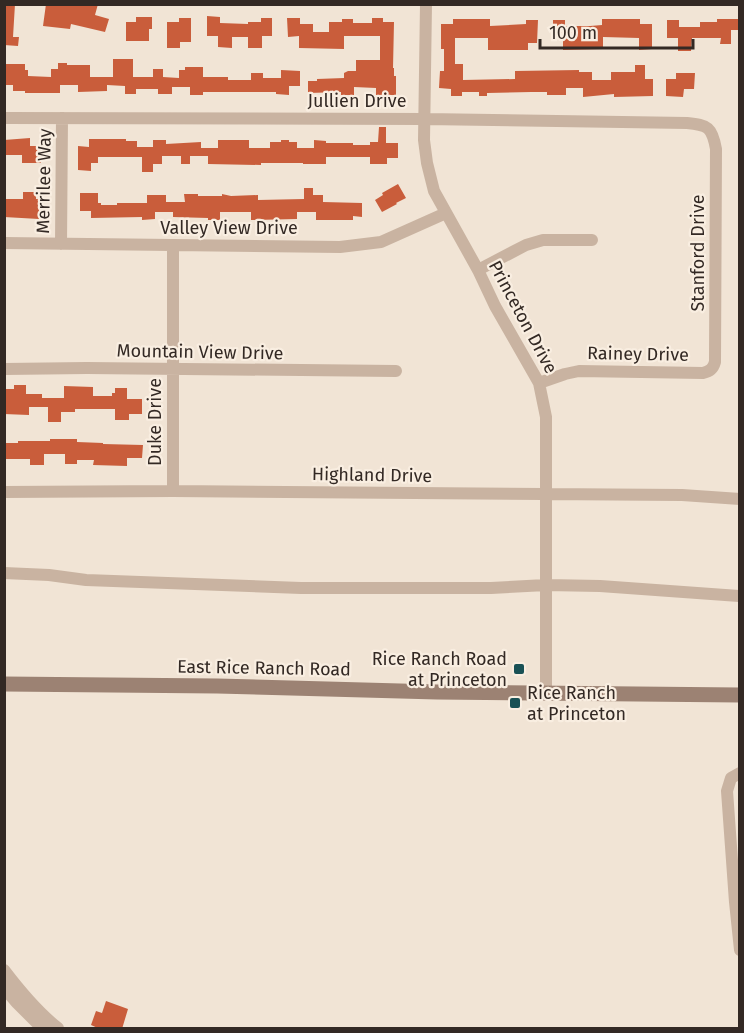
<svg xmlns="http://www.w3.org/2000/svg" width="744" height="1033" viewBox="0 0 744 1033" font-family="'Fira Sans',sans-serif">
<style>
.building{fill:#c95d3b}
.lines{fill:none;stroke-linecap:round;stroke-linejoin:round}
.street{stroke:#c9b3a1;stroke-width:12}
.secondary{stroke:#9c8273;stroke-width:15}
.poi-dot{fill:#195155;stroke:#f9eee1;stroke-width:2}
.labels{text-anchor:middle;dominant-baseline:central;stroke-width:4.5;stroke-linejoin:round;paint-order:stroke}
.street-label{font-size:18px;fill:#332924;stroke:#f9eee1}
.poi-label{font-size:18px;fill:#332924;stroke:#f9eee1;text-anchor:end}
</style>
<rect width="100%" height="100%" fill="#f1e4d5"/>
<path class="building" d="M4,4h11l-2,33h6l-1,9 -14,-1z
M46,4h52l-3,11 14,4 -4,13 -34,-8 -1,5 -27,-3z
M207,16l13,1v6l28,1v-2h13v-4h11v18h-10v12h-14v-11h-16v11l-14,-1v-11h-11z
M136,17h16v12h-3v12h-23v-19h10z
M179,18h12v24h-11v6h-13v-26h12z
M287,18h13v6h13v8h16v-10h13v-3h11v4h19v-5h11v4h11l-1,46h1v8h2v19h-20v-7l-22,-1v8h-13v-3l-33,1v-12h9v-2l27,-1v-5l4,-2h8v-11h24v-24h-36v13l-45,-1v-12l-11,1z
M453,19h37v7l36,-2v-4h12l-1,23h-9v7h-40v-12h-33v26h8v16l52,-1v-8l64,-1v2h13v8h19v-8h24v-7h10v14h8v17l-39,1v-3l-31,3v-9h-17v7h-19v-3h-16l-44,1v3h-8v-4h-17v4h-11v-7l-12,-1 1,-17h4v-22h-3v-25h12z
M602,19h38v5h12v25l-13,1v-12l-36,-1v12l-40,1v-12h-10v-18h12v6h25l12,-1z
M717,19h23v11h-9v14h-11l1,-6h-29l-1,13h-13v-13h-11v-18h12v7h21v-5h17z
M113,59h20v18h20v-8h10v8l16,1v-8h6v-3h18v10h25v3h23v-7h12v5h18v-8l19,1v15h-11v9l-13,-1v-2h-73v3h-13v-8h-18v7h-14v-5h-22v5h-11v-8l-18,-1v6l-29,1v-7h-18v8h-35v-2h-12v-6h-9v-21h21v6h3v6l23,1v-8h7v-6h9v2h23v12h23z
M676,73h19l-1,16h-10l-1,8 -17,-1v-17h10z
M379,127h7v16h12v15h-11v6h-17v-7h-44v7h-23v-1h-42v2l-53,-1v-8h-18v8h-9v-8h-19v8h-9v8h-11v-15h-44v6h-7v8l-13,-1v-24l11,1v-8h37v2h11v6h16v-7h13v4l35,-2v6h17v-8h31v8h21v-6h11v-2h8v2h8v6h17v-8l12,1v2h27v2h17v-3h8z
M30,138v8h11v17h-19v-8h-18v-15z
M398,184l8,14 -10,5 1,1 -15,8 -7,-12 8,-5 -1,-2z
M304,188h9v7h10v7l39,1v14l-9,-1v4h-37v-8h-19v7l-46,1v-8h-31v8h-12v-2l-35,-1v-5h-18v7l-13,1v-3l-51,1v-7h-11v-18h18v10h3v2h16v-2h30v-8h19v7h19l-1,-8h14v2h24v-2l9,2 27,-1v5l46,-1z
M23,192h13v7h3v20l-35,-2v-18h19z
M14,385h12v9h16v4h22v-12l29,1v9h19v-3h3v-5h12v11h15v15h-13v6h-14v-11h-40v3h-14v10h-13v-15h-19v8l-25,-1v-25h10z
M50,439h27v3l26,1v1l40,1 -1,13h-15v8l-34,-1 1,-5h-17v4h-12v-10h-21v11h-14v-6h-26v-16h14v-2h32z
M106,1001l22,8 -6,20h-22l-9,-4 5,-14 6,2z"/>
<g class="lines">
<path class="street" d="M426,4l-2,136 3,23 7,28 44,79 17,36 44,77 7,34v276
M4,118l421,1 262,4c21,2 25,4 29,26l-1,213c-2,7 -5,9 -12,11l-124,-2 -14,3 -26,9
M4,243l336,4 41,-5 65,-29
M61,244l1,-126
M478,270l48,-25 17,-5h49
M4,369l83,-1 309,3
M173,491v-246
M4,492l169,-1 509,4 58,4
M4,573l45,2 37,5 215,8h190l55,-3 54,1 139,10
M740,773l-9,5 -4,13 8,111 5,48
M4,970c16,21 33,42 54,58
M4,988l13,15 25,25"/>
<path class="secondary" d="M4,684l213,2 220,6 303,3"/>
</g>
<g class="poi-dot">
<rect x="513" y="663" width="12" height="12" rx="3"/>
<rect x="509" y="697" width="12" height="12" rx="3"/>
</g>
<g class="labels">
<g class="street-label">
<text x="357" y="101">Jullien Drive</text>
<text transform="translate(44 181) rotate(-89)">Merrilee Way</text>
<text x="229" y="228">Valley View Drive</text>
<text transform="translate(698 253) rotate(-90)">Stanford Drive</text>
<text transform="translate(523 317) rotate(62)">Princeton Drive</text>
<text transform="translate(200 352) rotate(1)">Mountain View Drive</text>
<text transform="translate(638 354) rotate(1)">Rainey Drive</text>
<text transform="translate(155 422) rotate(-90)">Duke Drive</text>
<text transform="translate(372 475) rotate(1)">Highland Drive</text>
<text transform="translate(264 668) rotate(1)">East Rice Ranch Road</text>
</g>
<g class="poi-label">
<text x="507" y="659">Rice Ranch Road<tspan x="507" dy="21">at Princeton</tspan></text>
<text x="527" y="693" text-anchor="start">Rice Ranch<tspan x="527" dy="21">at Princeton</tspan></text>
</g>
</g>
<rect width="744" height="1033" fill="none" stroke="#332924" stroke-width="12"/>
<path d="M540 39v9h153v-9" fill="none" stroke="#332924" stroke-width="3"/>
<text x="549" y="39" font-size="18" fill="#332924" stroke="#f9eee1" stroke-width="4.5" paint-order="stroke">100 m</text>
</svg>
